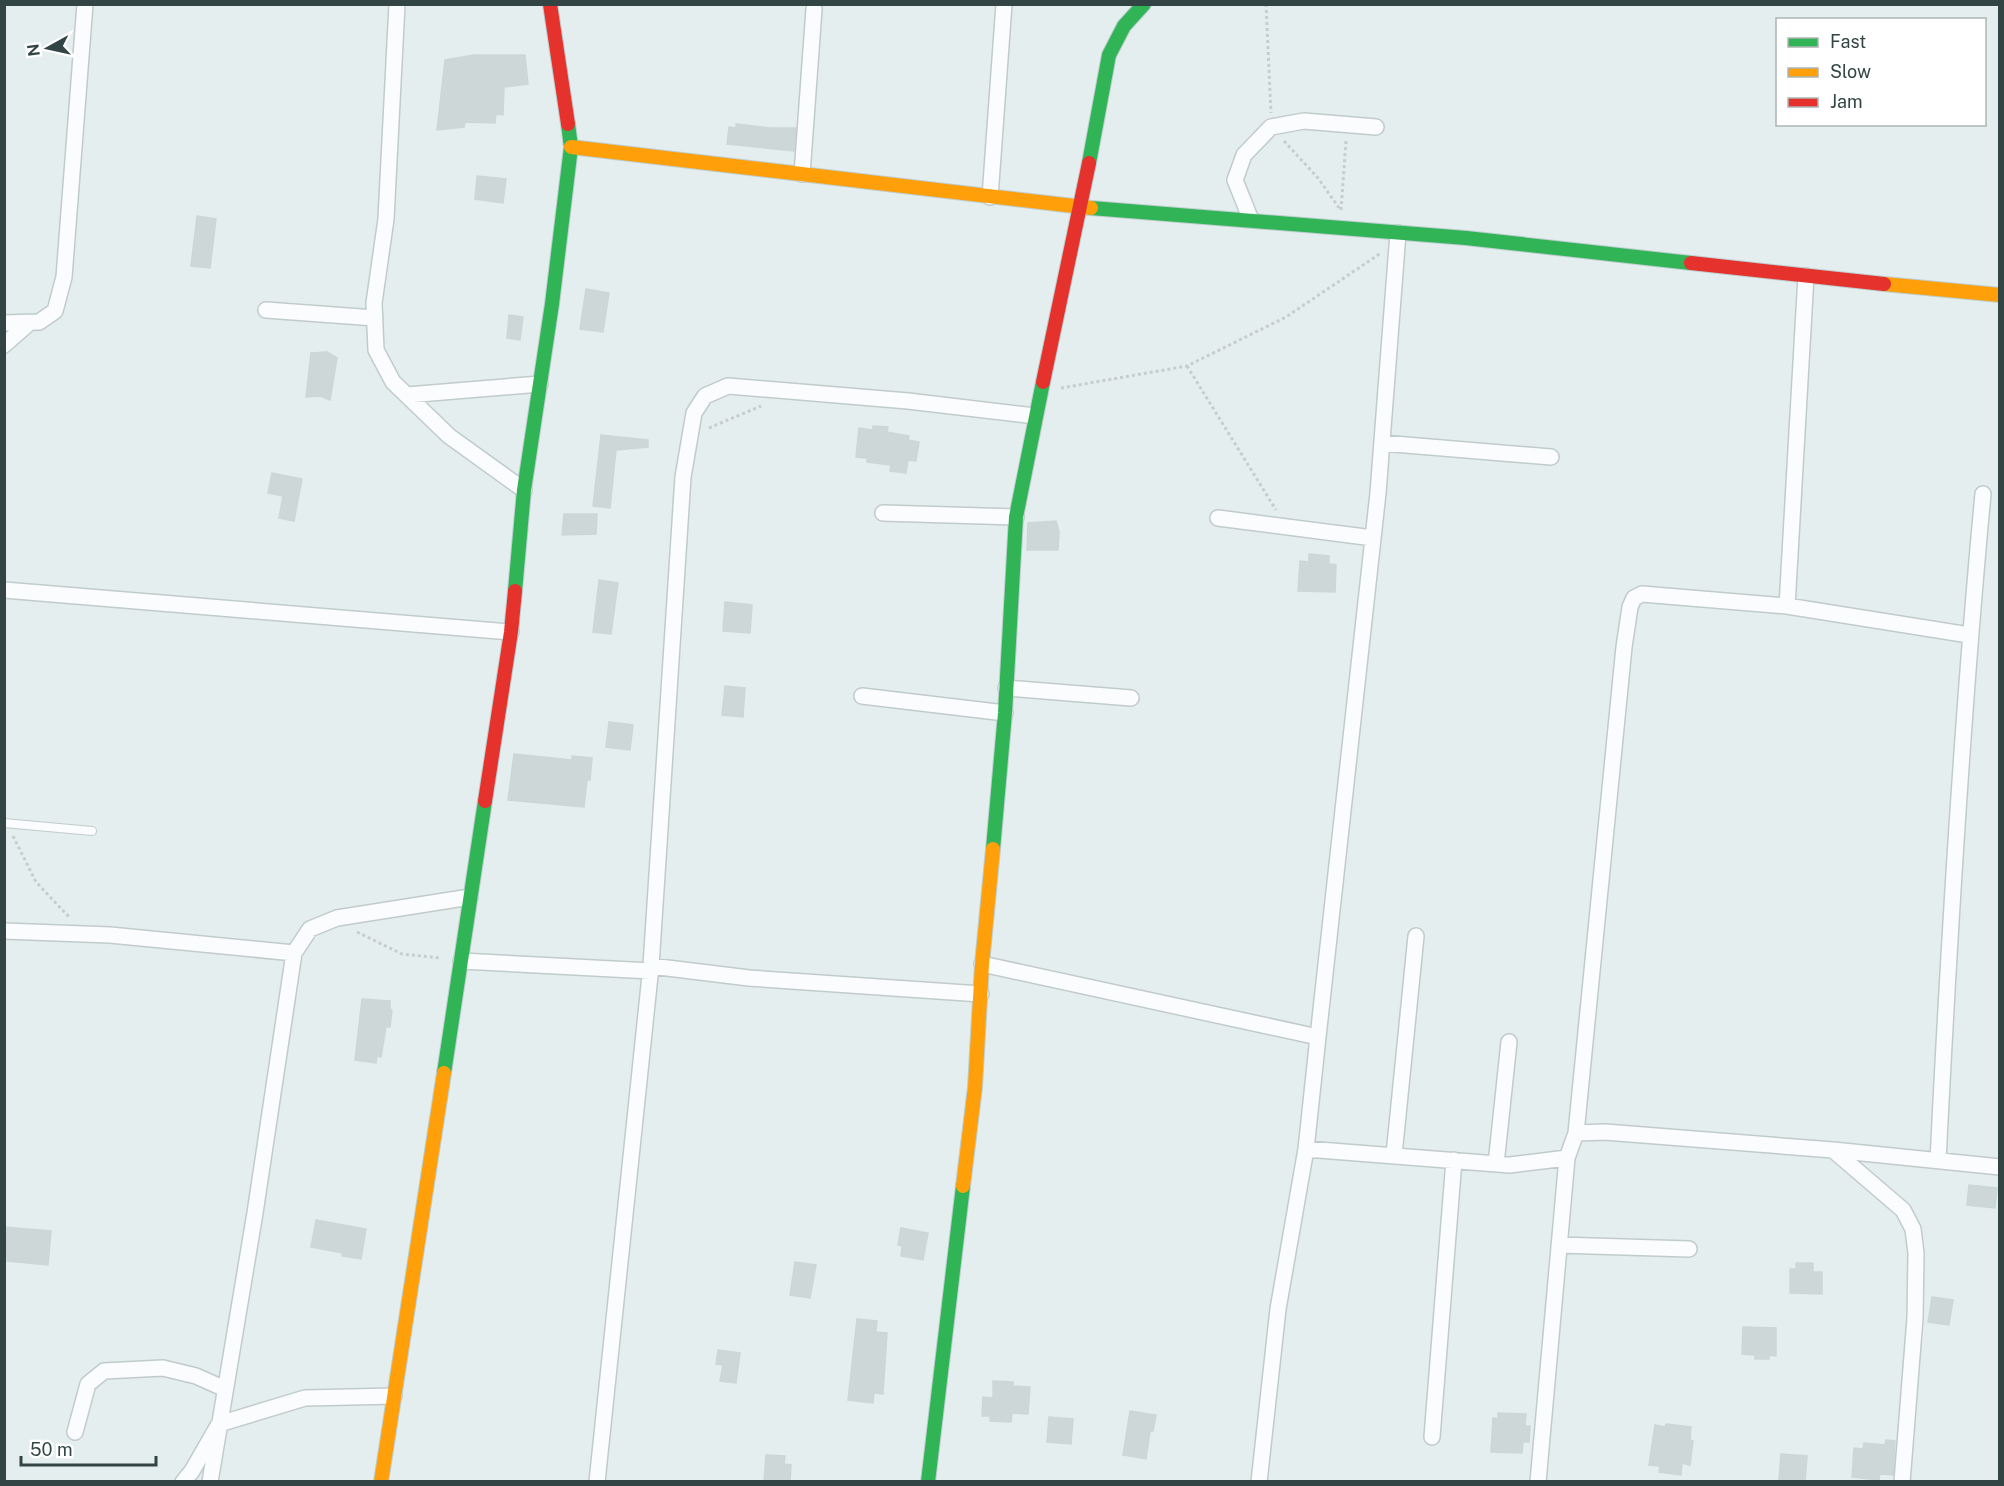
<svg xmlns="http://www.w3.org/2000/svg" width="2004" height="1486" viewBox="0 0 2004 1486" font-family="'Public Sans',sans-serif">
<style>
.building{fill:#cdd7d7;stroke:#cbd7d7;stroke-width:1.5}
.lines{fill:none;stroke-linecap:round;stroke-linejoin:round}
.lane-casing{stroke:#c2cbcb;stroke-width:10}
.street-casing{stroke:#c2cbcb;stroke-width:18}
.fast-casing{stroke:#bdced0;stroke-width:16}
.slow-casing{stroke:#bdced0;stroke-width:16}
.jam-casing{stroke:#bdced0;stroke-width:16}
.path{stroke:#c5cecd;stroke-width:3;stroke-dasharray:3 3;stroke-linecap:butt}
.lane{stroke:#fbfcfd;stroke-width:8}
.street{stroke:#fbfcfd;stroke-width:15}
.fast{stroke:#30b455;stroke-width:14}
.slow{stroke:#ff9f0a;stroke-width:14}
.jam{stroke:#e5322d;stroke-width:14}
</style>
<rect width="100%" height="100%" fill="#e5eeef"/>
<path class="building" d="M474,55h51l3,29 -24,3 -1,28 -7,-1 -1,9 -30,-1 -1,5 -27,3 8,-70z
M736,124l34,4h26l-2,23 -67,-7 2,-17 7,1z
M477,176l29,3 -3,24 -28,-4z
M197,216l19,3 -6,49 -19,-2z
M586,289l23,4 -6,39 -23,-3z
M509,315l14,2 -3,23 -13,-2z
M327,352l10,6 -7,42 -10,-4 -14,1 5,-44z
M873,426l15,1 -1,5 22,4 -1,4 11,2 -3,19 -8,-1 -2,13 -16,-2 1,-6 -24,-3v-4l-11,-1 3,-29 14,2z
M601,435l47,5v7l-32,3 -6,58 -17,-2z
M272,473l30,6 -8,42 -15,-3 4,-22 -15,-3z
M564,514h33l-1,20 -34,1z
M1056,521l3,10 -1,19h-31l1,-27z
M1309,554l20,2v8l7,1 -1,27 -37,-1 2,-30 9,1z
M599,580l19,3 -7,51 -18,-2z
M725,602l27,3 -2,28 -27,-2z
M725,686l20,2 -2,29 -21,-2z
M609,722l24,3 -3,25 -24,-3z
M514,754l58,6v-4l20,2 -2,22h-3l-3,27 -76,-7z
M362,999l28,2v8l2,1 -2,17h-4l-5,30 -4,-1 -1,7 -21,-3z
M1969,1185l28,3 -2,20 -28,-3z
M316,1220l50,9 -5,30 -19,-3 1,-3 -32,-6z
M4,1227l47,4 -3,34 -41,-4v-5h-3z
M901,1228l27,5 -5,27 -22,-4 1,-10 -4,-1z
M795,1262l21,3 -6,33 -20,-3z
M1796,1263h17v9h9v22l-32,-1v-24h6z
M1932,1297l21,3 -4,25 -21,-3z
M857,1319l20,2 -1,11 11,1 -4,61 -9,-1 -1,10 -25,-3z
M1743,1327l33,1v28l-7,-1v4h-14v-4l-13,-1z
M718,1350l22,3 -4,30 -16,-2 3,-16 -7,-1z
M993,1381l20,1v4l17,1 -2,27 -16,-1 -1,9 -21,-1v-5h-8l1,-19 10,1z
M1130,1411l26,4 -3,16h-3l-4,28 -23,-4z
M1498,1413l28,1 -1,12h5l-1,16h-6l-1,11 -31,-1 2,-34 5,1z
M1049,1417l24,2 -2,25 -24,-2z
M1666,1424l25,3 -1,13 3,1 -3,24 -8,-2 -1,12 -22,-3 1,-6 -11,-1 6,-40 10,2z
M1886,1440l9,1 -2,34 -13,-1 -1,6 -27,-3 2,-29 9,1 1,-6 21,2z
M1781,1454l26,2 -2,26 -26,-2z
M766,1455l19,1 -1,8 7,1 -1,17h-26z"/>
<g class="lines">
<g class="lane-casing">
<path id="lane" d="M4,823l88,8"/>
</g>
<g class="street-casing">
<path id="street" d="M397,4l-11,215 -12,84 2,47 17,32 56,54 75,54
M802,174l12,-165
M990,197l14,-193
M1251,220l-16,-40 9,-25 27,-28 33,-6 72,6
M266,310l109,8
M4,323l35,-1 16,-11 9,-34 21,-273
M4,345l24,-21
M407,395l133,-11
M1382,443l169,14
M883,513l133,4
M1218,518l155,20
M4,590l507,42
M1787,606l19,-330
M1006,688l125,10
M862,696l143,17
M4,931l106,4 184,18
M461,961l190,10
M982,964l336,73
M651,966l98,12 232,16
M1576,1133l48,-486 6,-40 4,-9 8,-4 145,12 182,29
M1306,1149l204,16 57,-7 9,-25 29,-1 228,18 167,17
M1833,1150l70,60 10,19 3,24 -1,65 -13,164
M1394,1155l22,-219
M1938,1161c11,-222 24,-445 45,-667
M1496,1164l13,-122
M1559,1245l130,4
M75,1432l13,-48 16,-13 59,-3 33,8 29,13
M1432,1437l22,-277
M183,1482l9,-11 27,-47 86,-26 89,-2
M210,1482l45,-269 39,-260 16,-24 27,-11 133,-21
M597,1482l54,-516 32,-489 11,-64 11,-17 23,-10 180,15 127,15
M1259,1482l19,-173 28,-160 12,-112 60,-544 20,-260
M1538,1482l29,-324"/>
</g>
<g class="fast-casing">
<path id="fast" d="M1089,163l20,-108 15,-29 20,-22
M1091,208l375,30 225,25
M515,591l9,-101 28,-186 19,-157 -3,-23
M993,849l12,-136 11,-196 27,-135
M444,1073l41,-272
M928,1482l35,-296"/>
</g>
<g class="slow-casing">
<path id="slow" d="M571,147l520,61
M1884,284l116,11
M963,1186l12,-99 7,-123 11,-115
M381,1482l63,-409"/>
</g>
<g class="jam-casing">
<path id="jam" d="M550,4l18,120
M1691,263l193,21
M1043,382l46,-219
M485,801l26,-169 4,-41"/>
</g>
<path class="path" d="M1266,4l5,109
M1284,141l34,37 21,30
M1341,210l5,-69
M1187,366l89,144
M1061,388l126,-22 99,-49 95,-64
M709,428l52,-22
M13,836l23,46 34,36
M357,932l45,22 39,4"/>
<use href="#lane" class="lane"/>
<use href="#street" class="street"/>
<use href="#fast" class="fast"/>
<use href="#slow" class="slow"/>
<use href="#jam" class="jam"/>
</g>
<rect width="2004" height="1486" fill="none" stroke="#324544" stroke-width="12"/>
<rect x="1776" y="18" width="210" height="108" fill="#ffffff" stroke="#adb5b4" stroke-width="1.5"/>
<rect x="1788" y="38" width="30" height="9" fill="#30b455" stroke="#adb5b4" stroke-width="1.5"/>
<text x="1830" y="48" font-size="18" fill="#324544">Fast</text>
<rect x="1788" y="68" width="30" height="9" fill="#ff9f0a" stroke="#adb5b4" stroke-width="1.5"/>
<text x="1830" y="78" font-size="18" fill="#324544">Slow</text>
<rect x="1788" y="98" width="30" height="9" fill="#e5322d" stroke="#adb5b4" stroke-width="1.5"/>
<text x="1830" y="108" font-size="18" fill="#324544">Jam</text>
<g transform="translate(48 48) rotate(262)" stroke="#ffffff" stroke-width="4.5" paint-order="stroke">
<path d="M0-4.5L10 22L0 15L-10 22Z" fill="#324544"/>
<text y="-9" font-size="16" font-weight="bold" text-anchor="middle" fill="#324544">N</text>
</g>
<path d="M21 1456v9h135v-9" fill="none" stroke="#324544" stroke-width="3"/>
<text x="30" y="1456" font-size="18" fill="#324544" stroke="#ffffff" stroke-width="4.5" paint-order="stroke">50 m</text>
</svg>
